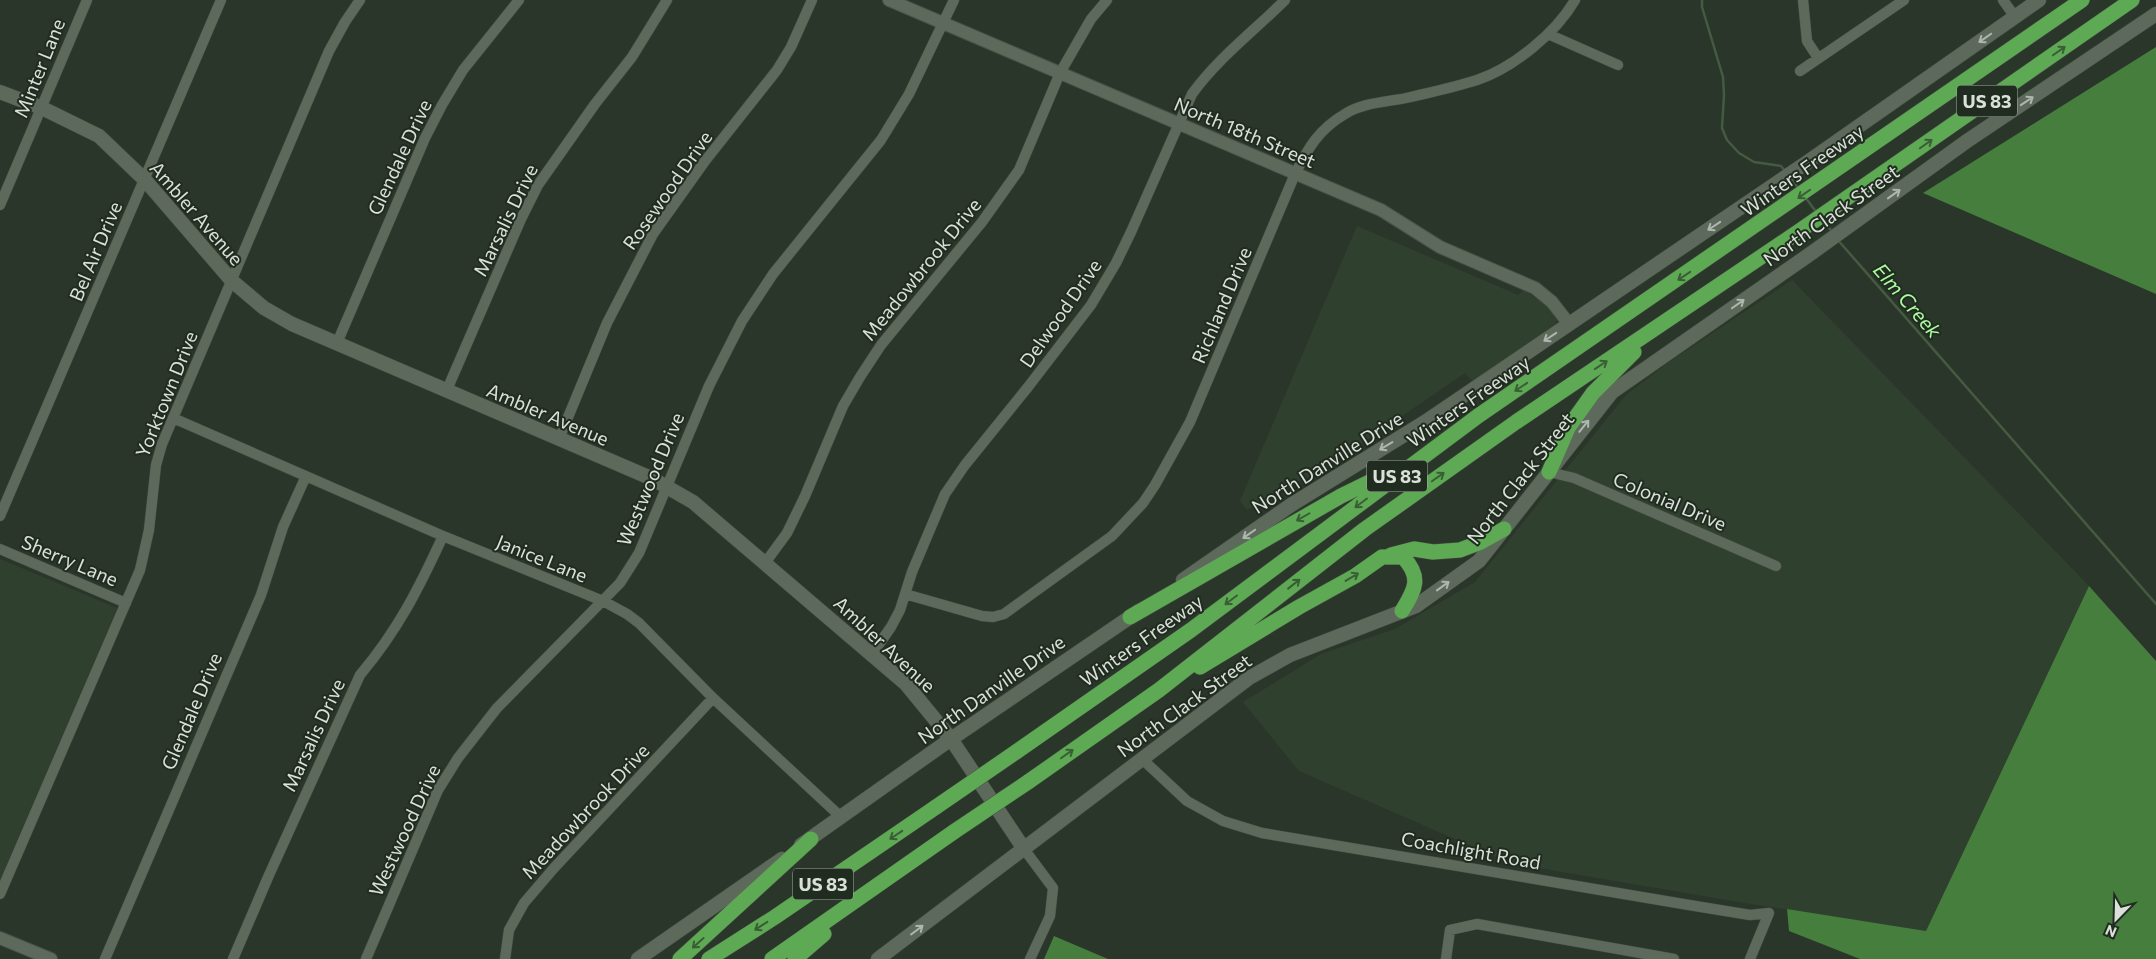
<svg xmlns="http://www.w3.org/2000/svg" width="2156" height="959" viewBox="0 0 2156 959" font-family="Commissioner,sans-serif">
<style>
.built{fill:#30402e}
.forest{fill:#457e3d}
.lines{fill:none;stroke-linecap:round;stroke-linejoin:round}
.stream{stroke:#445b42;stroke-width:2.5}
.minor-casing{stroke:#475146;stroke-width:11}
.tertiary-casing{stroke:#475146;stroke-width:14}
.secondary-casing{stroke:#475146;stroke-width:15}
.motorway-casing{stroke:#475146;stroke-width:16}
.minor{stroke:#5d6a5b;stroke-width:10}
.tertiary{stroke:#5d6a5b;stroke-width:12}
.secondary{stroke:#5d6a5b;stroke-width:14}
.motorway{stroke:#5eaa54;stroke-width:15}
.motorway-bridge-casing{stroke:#475146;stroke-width:16;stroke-linecap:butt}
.motorway-bridge{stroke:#5eaa54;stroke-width:15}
.oneway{stroke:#aeb7ad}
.oneway2{stroke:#395e35}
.labels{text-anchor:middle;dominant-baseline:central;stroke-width:4;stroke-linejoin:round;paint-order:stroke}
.shield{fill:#212c20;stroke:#a2aba2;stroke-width:1}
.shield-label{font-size:18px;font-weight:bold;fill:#dae1d9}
.street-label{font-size:19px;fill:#dae1d9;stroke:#212c20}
.water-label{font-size:20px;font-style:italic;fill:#adfca2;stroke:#212c20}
</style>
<rect width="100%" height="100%" fill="#2b362a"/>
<path class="built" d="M1357,226l161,69 6,-5 24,17 9,14 -3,6 -81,55 -8,-9 -136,93 -82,44 -7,-9z
M1792,280l297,306 -163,345 -181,-28 -235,-40 -211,-92 -56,-69 78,-48 74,-25 80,-47 151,-187 43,-33z
M0,559l117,49 -117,272z"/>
<path class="forest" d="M2156,47v247l-233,-101z
M2089,586l67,75v298h-296l-71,-28 -2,-22 139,22z
M1054,936l54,23h-64z"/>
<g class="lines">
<path class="stream" d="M1702,0v7l21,70 1,18 -2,33 5,12 12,13 15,9 27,4 4,5
M1792,180l7,9
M1805,197l12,16
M1824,221l9,12
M1837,239l319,365"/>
<g class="minor-casing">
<path id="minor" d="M1803,0l4,41 11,17
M2003,0l12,17
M1548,34l70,31
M1800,71l104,-71
M0,205l87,-205
M337,343l88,-205 17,-33 21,-35 56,-70
M446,392l75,-173 17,-34 57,-81 37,-47 35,-57
M173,418l270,118 160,65 24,13 12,9 74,75 128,119
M559,439l48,-116 46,-89 52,-73 72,-91 14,-23 21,-47
M1549,472l25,6 202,88
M0,516l221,-516
M0,549l126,54
M765,563l22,-30 18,-37 38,-90 17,-29 21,-32 101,-123 37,-52 41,-97 31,-54 16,-19
M905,594l77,22 11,1 11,-3 108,-78 31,-33 12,-18 35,-63 105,-248c13,-26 24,-45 50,-60 18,-12 45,-12 66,-17 21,-5 44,-10 66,-17 36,-12 79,-47 98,-80
M872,654l19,-27 9,-17 12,-38 33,-78 20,-29 63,-78 63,-82 25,-42 15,-31 61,-138c26,-36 62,-63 93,-94
M1141,758l46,43 36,20 39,12 427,72 61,10 19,-2 -19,46
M1024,849l29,39 -3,28 -20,43
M0,894l140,-324 9,-40 7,-65 6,-21 167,-393 16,-29 15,-22
M105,959l156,-364 22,-68 23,-51
M233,959l36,-84 91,-200c38,-45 59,-87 83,-139
M366,959l72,-169 20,-32 39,-50 123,-125 19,-30 70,-167 33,-65 31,-47 108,-134 28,-46 45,-94
M505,959l4,-29 15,-27 30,-35 159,-170
M1446,959l4,-29 27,-6 197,35"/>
</g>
<g class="tertiary-casing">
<path id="tertiary" d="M889,0l492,210 59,37 95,41 17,14 17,22
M0,938l51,21"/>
</g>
<g class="secondary-casing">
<path id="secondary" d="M0,92l42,16 57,28 46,44 87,101 32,27 28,16 361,155 40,23 213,182 45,55 73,110
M1183,580l108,-75 134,-83 384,-261 230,-161
M801,845l150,-106 188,-128
M638,959l144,-100
M878,959l371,-281 41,-23 126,-49 63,-45 133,-169 201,-140 154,-111 189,-127"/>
</g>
<g class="motorway-casing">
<path id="motorway" d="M1549,472l19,-44 25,-35 41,-41
M1391,555l23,-6 19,3 27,-2 21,-8 23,-13
M1130,617l211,-121 53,-26
M1200,667l99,-60 56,-31 27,-19h21c20,21 11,34 -1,54
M1016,752l175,-122 287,-214 604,-416
M1028,782l131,-92 206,-161 151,-107 282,-190 334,-232
M680,959l131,-120
M709,959l66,-42 161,-110
M772,959l183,-128
M795,959l29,-25"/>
</g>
<use href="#minor" class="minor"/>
<use href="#tertiary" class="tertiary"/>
<use href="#secondary" class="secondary"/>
<use href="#motorway" class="motorway"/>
<g class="motorway-bridge-casing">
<path id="motorway-bridge" d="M936,807l80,-55
M955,831l73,-49"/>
</g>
<use href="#motorway-bridge" class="motorway-bridge"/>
</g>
<defs><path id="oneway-shaft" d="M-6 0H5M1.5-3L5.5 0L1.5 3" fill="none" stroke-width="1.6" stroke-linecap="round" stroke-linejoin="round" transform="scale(1.25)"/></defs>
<g class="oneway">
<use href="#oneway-shaft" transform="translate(1985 38) rotate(145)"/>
<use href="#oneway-shaft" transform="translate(2027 101) rotate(-34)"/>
<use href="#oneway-shaft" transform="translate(1894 194) rotate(-36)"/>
<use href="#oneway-shaft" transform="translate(1714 226) rotate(146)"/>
<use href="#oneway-shaft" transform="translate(1738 304) rotate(-35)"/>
<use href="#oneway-shaft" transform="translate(1550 337) rotate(146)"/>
<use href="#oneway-shaft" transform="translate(1584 426) rotate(-51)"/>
<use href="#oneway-shaft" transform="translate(1386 446) rotate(149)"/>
<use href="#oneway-shaft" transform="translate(1249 534) rotate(145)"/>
<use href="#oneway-shaft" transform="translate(1443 586) rotate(-36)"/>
<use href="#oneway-shaft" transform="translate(917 930) rotate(-37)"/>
</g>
<g class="oneway2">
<use href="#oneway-shaft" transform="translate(2059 51) rotate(-35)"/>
<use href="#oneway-shaft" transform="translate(1926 144) rotate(-35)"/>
<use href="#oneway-shaft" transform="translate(1804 194) rotate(145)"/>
<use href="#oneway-shaft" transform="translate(1684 276) rotate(146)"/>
<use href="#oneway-shaft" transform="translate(1601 365) rotate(-34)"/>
<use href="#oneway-shaft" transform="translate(1521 387) rotate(146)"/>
<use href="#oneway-shaft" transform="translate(1438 477) rotate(-35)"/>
<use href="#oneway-shaft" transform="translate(1361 503) rotate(143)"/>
<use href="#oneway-shaft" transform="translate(1303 517) rotate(150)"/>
<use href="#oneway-shaft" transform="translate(1352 577) rotate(-31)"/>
<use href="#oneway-shaft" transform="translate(1294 584) rotate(-38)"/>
<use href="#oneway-shaft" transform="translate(1231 600) rotate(143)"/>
<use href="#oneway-shaft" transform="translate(1067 754) rotate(-35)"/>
<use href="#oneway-shaft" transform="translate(896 835) rotate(146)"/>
<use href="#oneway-shaft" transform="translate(761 926) rotate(147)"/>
<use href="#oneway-shaft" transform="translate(698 943) rotate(138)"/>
</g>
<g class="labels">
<g class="shield">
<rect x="1957" y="85.5" width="60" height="31" rx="4"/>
<rect x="1367" y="460.5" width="60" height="31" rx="4"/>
<rect x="793" y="868.5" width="60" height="31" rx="4"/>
</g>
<g class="shield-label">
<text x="1987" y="101">US 83</text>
<text x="1397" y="476">US 83</text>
<text x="823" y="884">US 83</text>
</g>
<g class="street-label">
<text transform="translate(39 68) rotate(-68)">Minter Lane</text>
<text transform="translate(1245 132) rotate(23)">North 18th Street</text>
<text transform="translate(399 157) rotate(-65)">Glendale Drive</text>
<text transform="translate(1802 170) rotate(-35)">Winters Freeway</text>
<text transform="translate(667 190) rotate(-55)">Rosewood Drive</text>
<text transform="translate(197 213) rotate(49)">Ambler Avenue</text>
<text transform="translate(1831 215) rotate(-35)">North Clack Street</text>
<text transform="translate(505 220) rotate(-64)">Marsalis Drive</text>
<text transform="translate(95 251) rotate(-67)">Bel Air Drive</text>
<text transform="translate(921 269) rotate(-51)">Meadowbrook Drive</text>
<text transform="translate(1221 305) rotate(-67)">Richland Drive</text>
<text transform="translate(1060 313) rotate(-55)">Delwood Drive</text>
<text transform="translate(166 394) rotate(-68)">Yorktown Drive</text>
<text transform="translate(1468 401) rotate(-35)">Winters Freeway</text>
<text transform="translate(548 414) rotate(23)">Ambler Avenue</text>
<text transform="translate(1327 462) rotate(-32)">North Danville Drive</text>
<text transform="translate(1520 478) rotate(-52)">North Clack Street</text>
<text transform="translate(650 479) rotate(-67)">Westwood Drive</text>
<text transform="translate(1670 501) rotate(23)">Colonial Drive</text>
<text transform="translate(542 558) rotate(22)">Janice Lane</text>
<text transform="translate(70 560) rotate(23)">Sherry Lane</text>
<text transform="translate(1141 640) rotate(-35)">Winters Freeway</text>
<text transform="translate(885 644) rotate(43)">Ambler Avenue</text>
<text transform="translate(991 689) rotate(-35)">North Danville Drive</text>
<text transform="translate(1184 705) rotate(-36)">North Clack Street</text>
<text transform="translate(191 711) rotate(-67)">Glendale Drive</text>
<text transform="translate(313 735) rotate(-65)">Marsalis Drive</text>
<text transform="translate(585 811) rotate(-47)">Meadowbrook Drive</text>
<text transform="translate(404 830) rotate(-65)">Westwood Drive</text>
<text transform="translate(1471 850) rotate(10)">Coachlight Road</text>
</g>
<g class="water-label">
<text transform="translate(1908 300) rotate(49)">Elm Creek</text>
</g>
</g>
<g transform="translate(2116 919) rotate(203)" stroke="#212c20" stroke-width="4" paint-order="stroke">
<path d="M0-4L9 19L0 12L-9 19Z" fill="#dae1d9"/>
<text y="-8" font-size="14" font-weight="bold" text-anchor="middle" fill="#dae1d9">N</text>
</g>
</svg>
